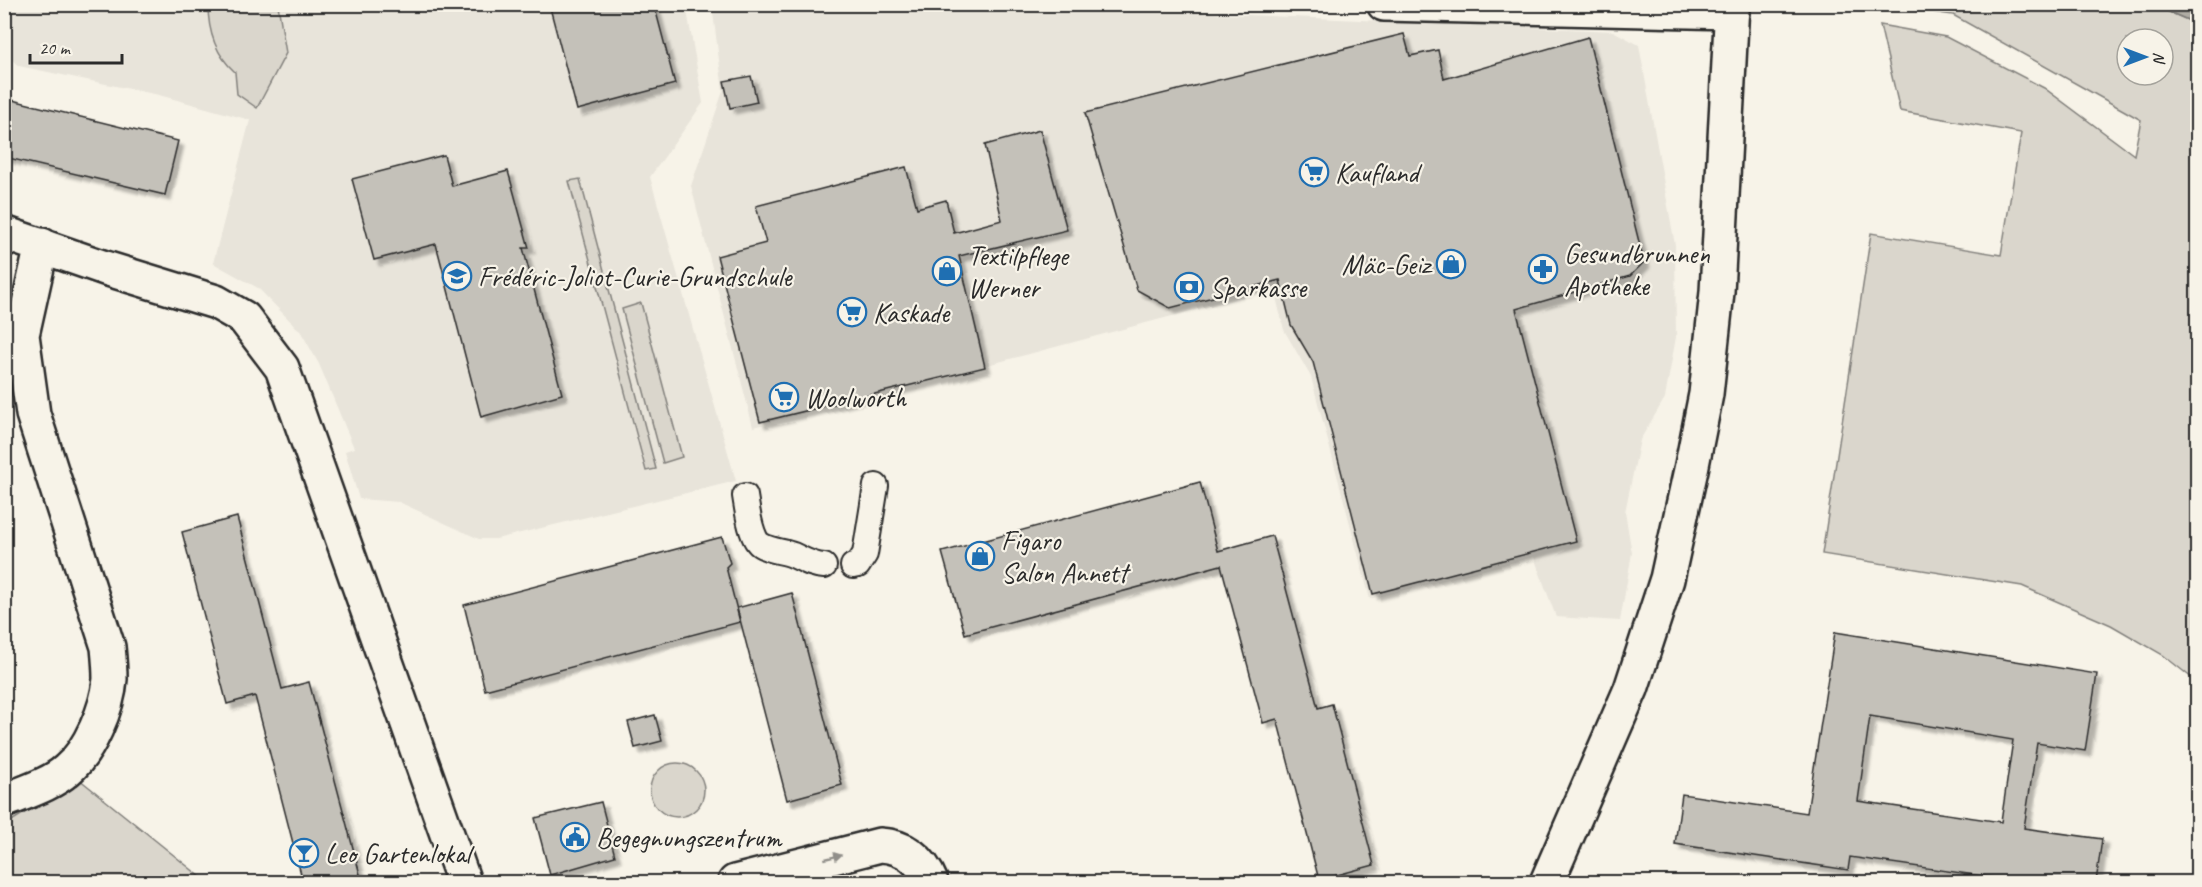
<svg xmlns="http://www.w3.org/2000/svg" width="2202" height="887" viewBox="0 0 2202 887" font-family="Caveat,sans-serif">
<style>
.built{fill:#e8e4da}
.green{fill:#dad6cc;stroke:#82807c;stroke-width:1.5;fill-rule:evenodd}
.water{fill:#afaca4;stroke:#7a7874;stroke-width:1.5}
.building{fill:#c4c1b9;stroke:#2b2b2b;stroke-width:1.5;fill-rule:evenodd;filter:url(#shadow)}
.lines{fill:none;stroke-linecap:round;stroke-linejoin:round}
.pedestrian-casing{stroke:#2b2b2b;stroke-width:28}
.minor-casing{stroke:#2b2b2b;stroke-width:38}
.tertiary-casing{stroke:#2b2b2b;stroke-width:38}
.pedestrian{stroke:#f7f3e8;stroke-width:24}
.minor{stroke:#f7f3e8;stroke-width:33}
.tertiary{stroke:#f7f3e8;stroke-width:33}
.oneway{fill:#918f8a}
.labels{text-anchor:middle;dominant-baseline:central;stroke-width:4.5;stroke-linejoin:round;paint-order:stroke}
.poi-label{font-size:28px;fill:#2b2b2b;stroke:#f7f3e8;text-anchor:start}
</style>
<defs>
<filter id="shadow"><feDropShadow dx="5.5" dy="5.5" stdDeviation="1.5" flood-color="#0004"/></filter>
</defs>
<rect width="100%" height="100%" fill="#f7f3e8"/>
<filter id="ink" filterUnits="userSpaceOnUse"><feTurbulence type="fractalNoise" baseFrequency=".0167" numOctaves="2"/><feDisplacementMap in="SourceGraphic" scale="12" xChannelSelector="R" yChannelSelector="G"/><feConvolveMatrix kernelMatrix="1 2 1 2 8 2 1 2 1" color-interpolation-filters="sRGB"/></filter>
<g filter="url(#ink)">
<path class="built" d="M1118,4l106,10 389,17 26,14 36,200 1,92 -11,61 -25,42 -15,72 7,41 -12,68 -64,-4 -22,-60 -164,42 -59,-222 -27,-47 -10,-41 -521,138 -62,-241 32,-95 -11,-86z
M5,5h681l17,98 -53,74 86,304 -240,58h-17l-80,-37 -40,-3 -14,-48 9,-3 -35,-84 -18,-32 -43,-44 -45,-25 37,-143 -91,-25 -140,-29 -14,-12z"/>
<path class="green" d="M208,5h70l8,48 -29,55 -20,-14 -2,-22c-20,-18 -27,-41 -27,-67z
M1882,5h271l44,19v658l-34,-27 -52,-30 -89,-39 -200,-32 49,-321 130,22 20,-122 -121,-22 -20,-86 66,12 98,51 90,67 7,-35 -188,-105zM2127,39h36v36h-36z
M580,179l76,290 -10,2 -77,-290z
M641,303l41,154 -19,6 -41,-154z
M650 790a27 27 0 1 1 54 0a27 27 0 1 1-54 0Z
M79,779l128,103h-202v-57z"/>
<path class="water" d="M2153,5h44v19z"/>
<path class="building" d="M549,4h105l21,80 -98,26z
M1404,34l6,22 28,-6 6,29 144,-42 56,225 -14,14 -114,33 60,232 -203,53 -60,-232 -22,-37 -11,-45 -110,28 -33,-18 -52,-177z
M751,76l6,26 -27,6 -6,-27z
M4,98l174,43 -13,54 -161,-38z
M1040,130l27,100 -108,26 26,111 -225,55 -43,-166 49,-13 -10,-37 150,-39 11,41 29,-8 8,33 48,-13 -17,-75z
M444,155l8,31 56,-15 21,77h-6l39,146 -81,23 -45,-173 -62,16 -22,-81z
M1200,482l18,69 54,-15 46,172 14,-4 42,161 -55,15 -42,-161 -14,4 -42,-158 -256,69 -23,-82z
M237,517l45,172 27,-7 53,200h-59l-48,-186 -28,8 -45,-172z
M722,537l8,26 -4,4 14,55 -255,68 -21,-85z
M792,593l50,192 -55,15 -50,-192z
M1835,632l262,42 -12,77 -48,-8 -13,85 78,11 -6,43h-72l-174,-25 -2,13 -173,-26 7,-50 125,19zM1870,716l143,24 -12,82 -143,-21z
M655,715l7,26 -27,7 -7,-26z
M601,802l14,54 -65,19 -15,-57z"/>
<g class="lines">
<g class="pedestrian-casing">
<path id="pedestrian" d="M745,496c2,12 6,44 16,49 10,6 22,6 32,10 11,5 18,10 31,11
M853,566l5,-1 7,-11 11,-68"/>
</g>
<g class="minor-casing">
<path id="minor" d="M1384,4l348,8
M4,233l101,35 111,34 28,16 38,50 182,514
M4,340l18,-5 20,-90
M4,801c21,-9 46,-16 63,-31 22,-18 41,-62 43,-91 0,-11 -1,-22 -2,-32l-75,-233 -11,-79
M735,882l145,-37c25,1 42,15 51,37"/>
</g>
<g class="tertiary-casing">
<path id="tertiary" d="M1547,882l84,-193 36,-110 25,-114 14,-71 11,-102 15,-288"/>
</g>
<use href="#pedestrian" class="pedestrian"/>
<use href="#minor" class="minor"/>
<use href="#tertiary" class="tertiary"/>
</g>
<defs><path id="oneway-solid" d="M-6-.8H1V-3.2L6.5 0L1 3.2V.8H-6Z" transform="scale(1.5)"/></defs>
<use class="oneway" href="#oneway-solid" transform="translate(833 857) rotate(-14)"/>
</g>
<defs>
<g id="supermarket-ring" transform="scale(1.5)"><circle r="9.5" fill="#f7f3e8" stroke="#1f6fb2" stroke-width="1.5"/><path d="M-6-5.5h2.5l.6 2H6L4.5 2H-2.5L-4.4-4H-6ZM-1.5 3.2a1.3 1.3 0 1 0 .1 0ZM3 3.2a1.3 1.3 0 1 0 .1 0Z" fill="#1f6fb2"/></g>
<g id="shop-ring" transform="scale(1.5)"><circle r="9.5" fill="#f7f3e8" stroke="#1f6fb2" stroke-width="1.5"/><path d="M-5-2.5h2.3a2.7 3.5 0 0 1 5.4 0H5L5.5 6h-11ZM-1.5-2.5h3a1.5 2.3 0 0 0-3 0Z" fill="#1f6fb2"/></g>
<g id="pharmacy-ring" transform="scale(1.5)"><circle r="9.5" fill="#f7f3e8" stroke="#1f6fb2" stroke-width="1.5"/><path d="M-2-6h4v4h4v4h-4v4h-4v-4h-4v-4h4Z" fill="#1f6fb2"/></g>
<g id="school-ring" transform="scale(1.5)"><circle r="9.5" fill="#f7f3e8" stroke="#1f6fb2" stroke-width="1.5"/><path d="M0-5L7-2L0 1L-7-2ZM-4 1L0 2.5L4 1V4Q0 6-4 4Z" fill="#1f6fb2"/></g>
<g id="bank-ring" transform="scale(1.5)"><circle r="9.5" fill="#f7f3e8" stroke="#1f6fb2" stroke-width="1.5"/><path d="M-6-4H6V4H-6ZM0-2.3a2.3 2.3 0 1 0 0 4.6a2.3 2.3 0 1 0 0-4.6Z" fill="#1f6fb2"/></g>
<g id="civic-ring" transform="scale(1.5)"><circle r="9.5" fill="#f7f3e8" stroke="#1f6fb2" stroke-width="1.5"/><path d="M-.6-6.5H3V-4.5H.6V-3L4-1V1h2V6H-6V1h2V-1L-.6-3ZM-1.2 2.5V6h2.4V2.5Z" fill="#1f6fb2"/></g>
<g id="bar-ring" transform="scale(1.5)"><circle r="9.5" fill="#f7f3e8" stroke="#1f6fb2" stroke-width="1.5"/><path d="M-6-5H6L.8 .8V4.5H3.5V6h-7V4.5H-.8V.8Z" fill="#1f6fb2"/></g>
</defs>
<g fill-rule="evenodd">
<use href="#supermarket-ring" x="1314" y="172"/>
<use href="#shop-ring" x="1451" y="264"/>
<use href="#pharmacy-ring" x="1543" y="269"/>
<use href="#shop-ring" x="947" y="271"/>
<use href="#school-ring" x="457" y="276"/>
<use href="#bank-ring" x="1189" y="287"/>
<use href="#supermarket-ring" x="852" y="312"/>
<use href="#supermarket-ring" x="784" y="397"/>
<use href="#shop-ring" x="980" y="556"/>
<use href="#civic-ring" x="575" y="837"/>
<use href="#bar-ring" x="304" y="853"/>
</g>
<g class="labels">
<g class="poi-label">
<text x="1335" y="172">Kaufland</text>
<text x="1564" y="253">Gesundbrunnen<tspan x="1564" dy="32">Apotheke</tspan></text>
<text x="968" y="255">Textilpflege<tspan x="968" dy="32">Werner</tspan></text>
<text x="1430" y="264" text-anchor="end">Mäc-Geiz</text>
<text x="478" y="276">Frédéric-Joliot-Curie-Grundschule</text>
<text x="1210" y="287">Sparkasse</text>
<text x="873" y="312">Kaskade</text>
<text x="805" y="397">Woolworth</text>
<text x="1001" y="540">Figaro<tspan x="1001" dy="32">Salon Annett</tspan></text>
<text x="596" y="837">Begegnungszentrum</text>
<text x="325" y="853">Leo Gartenlokal</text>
</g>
</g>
<rect width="2202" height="887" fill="none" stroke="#f7f3e8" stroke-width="24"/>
<rect x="12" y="12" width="2178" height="863" fill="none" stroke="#2b2b2b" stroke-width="2" filter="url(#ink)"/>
<g transform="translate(2145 57) rotate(90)"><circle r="28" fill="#f7f3e8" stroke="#a5a39c" stroke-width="1.5"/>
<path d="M0-4.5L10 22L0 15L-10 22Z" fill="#1f6fb2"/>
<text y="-9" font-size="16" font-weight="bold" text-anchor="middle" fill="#2b2b2b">N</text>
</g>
<path d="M30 54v9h92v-9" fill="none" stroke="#2b2b2b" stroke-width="3"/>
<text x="39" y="54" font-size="18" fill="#2b2b2b" stroke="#f7f3e8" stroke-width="4.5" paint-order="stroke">20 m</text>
</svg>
